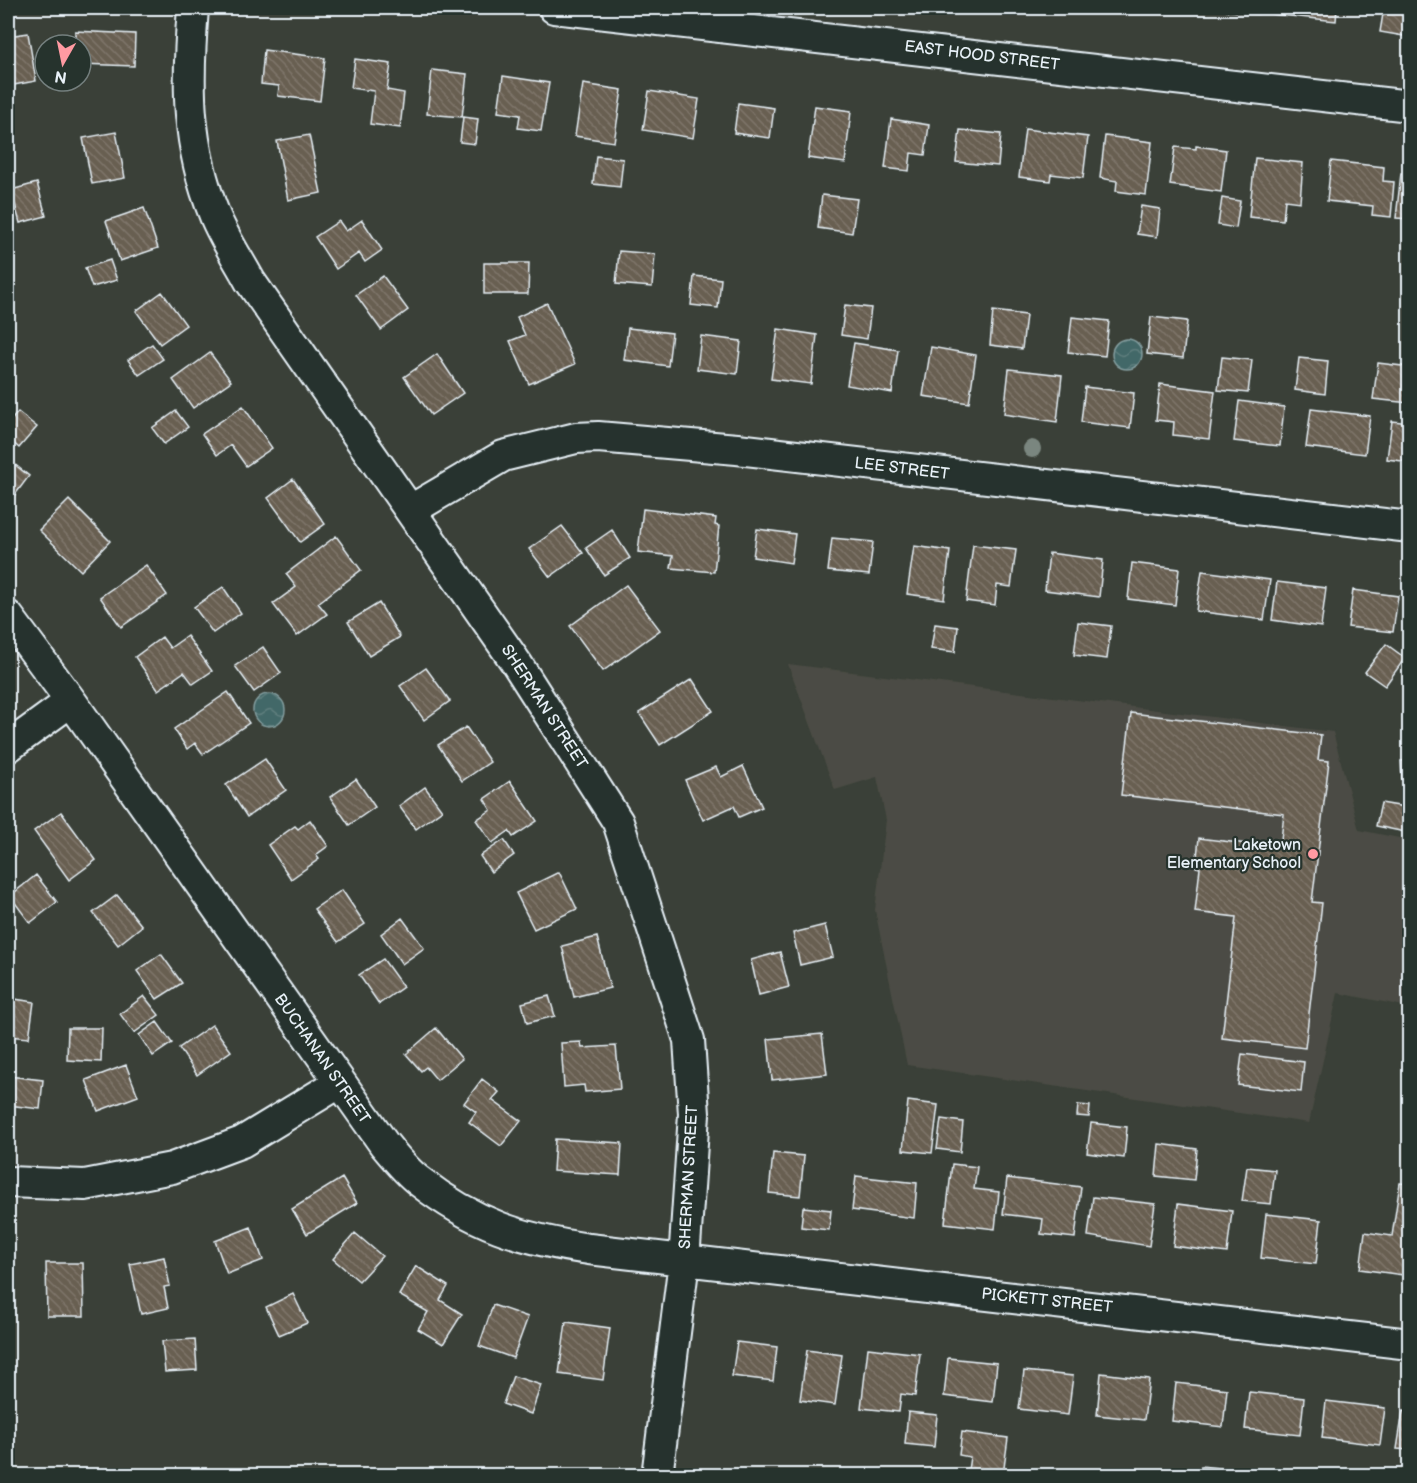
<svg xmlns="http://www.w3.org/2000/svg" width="1417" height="1483" viewBox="0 0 1417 1483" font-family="'Balsamiq Sans',sans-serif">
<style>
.built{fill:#4b4c44}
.water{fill:url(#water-waves);stroke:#859fa1;stroke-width:1.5}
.building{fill:url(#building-back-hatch);stroke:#e8f1f8;stroke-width:1.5}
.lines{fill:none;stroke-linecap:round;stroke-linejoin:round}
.minor-casing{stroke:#e8f1f8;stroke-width:34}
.minor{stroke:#26332d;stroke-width:30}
.tree{fill:#7a867f}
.poi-dot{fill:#ff9aa2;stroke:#26332d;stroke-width:2}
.labels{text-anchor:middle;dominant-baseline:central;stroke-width:4.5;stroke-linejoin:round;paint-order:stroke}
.street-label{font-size:16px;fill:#e8f1f8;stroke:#26332d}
.poi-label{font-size:16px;fill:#e8f1f8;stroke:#26332d;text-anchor:end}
</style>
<defs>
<pattern id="water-waves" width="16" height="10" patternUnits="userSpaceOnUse" patternTransform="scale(1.5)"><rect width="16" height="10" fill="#436867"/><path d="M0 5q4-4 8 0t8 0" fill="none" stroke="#5e7e7e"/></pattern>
<pattern id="building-back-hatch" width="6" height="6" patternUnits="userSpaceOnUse" patternTransform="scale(1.5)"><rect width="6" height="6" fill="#685f51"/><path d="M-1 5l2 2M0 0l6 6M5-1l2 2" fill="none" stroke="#7e766b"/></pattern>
</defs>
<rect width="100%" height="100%" fill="#3a4038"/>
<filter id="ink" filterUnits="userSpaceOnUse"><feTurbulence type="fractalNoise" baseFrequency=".0167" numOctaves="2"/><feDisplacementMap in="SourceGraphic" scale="12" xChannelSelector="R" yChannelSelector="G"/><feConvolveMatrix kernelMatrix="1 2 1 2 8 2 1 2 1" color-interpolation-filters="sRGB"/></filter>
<g filter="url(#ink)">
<path class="built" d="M788,664l545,68 26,98 50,10v167l-71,-14 -29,130 -402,-58 -32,-155 11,-90 -9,-43 -42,13z"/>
<path class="water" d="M1112 354a15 15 0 1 1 30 0a15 15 0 1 1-30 0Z
M253 710a16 16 0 1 1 32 0a16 16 0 1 1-32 0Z"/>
<path class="building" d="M1204,8h55l-1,6z
M1273,8h64l-1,13 -64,-7z
M1384,8h26v29l-30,-5z
M75,31l60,3 -1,32 -53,-2v-19h-6z
M28,33l8,48 -28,5v-50z
M264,50l61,8 -5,43 -42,-5 1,-10 -18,-2z
M355,59l36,5 -4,26 17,3 -4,35 -30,-4 4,-33 -23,-3z
M432,70l35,4 -5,43 -35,-3z
M503,76l46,7 -8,48 -23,-3 2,-13 -22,-3z
M583,84l39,6 -8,52 -39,-6z
M649,91l50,8 -6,39 -50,-8z
M738,103l36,5 -4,30 -36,-5z
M815,106l36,5 -6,52 -37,-5z
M463,117l15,2 -3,25 -15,-2z
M891,119l38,6 -4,30 -14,-2 -2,18 -24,-3z
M1025,129l63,8 -5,41 -32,-4 -1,7 -31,-4z
M960,130l41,4 -3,32 -42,-4z
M116,132l9,46 -33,6 -9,-46z
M309,135l12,58 -33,7 -11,-59z
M1105,136l47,6 -6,53 -30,-4 1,-10 -17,-3z
M1196,146l30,4 -5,42 -51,-7 5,-38 21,2z
M596,156l27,3 -3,28 -27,-3z
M1255,158l48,5 -3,39 -15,-2 -2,20 -34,-3z
M1331,161l53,6 -1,14 11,1 -3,35 -19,-2 1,-9 -46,-5z
M1401,173l9,1v45l-14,-1z
M37,183l9,33 -26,7 -9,-33z
M822,195l35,4 -5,34 -34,-5z
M1222,198l18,3 -4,27 -18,-3z
M1141,206l19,3 -3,28 -20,-3z
M144,208l14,40 -38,13 -14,-40z
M362,220l20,30 -17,12 -6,-9 -23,16 -21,-32 24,-16 7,10z
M619,251l36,3 -3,33 -36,-3z
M110,260l7,20 -25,7 -7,-19z
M484,263h45l-1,31h-44z
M383,276l25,34 -27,20 -25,-35z
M694,276l27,3 -3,29 -27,-3z
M162,292l24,33 -26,19 -24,-33z
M547,303l28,61 -46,20 -19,-43 15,-6 -8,-18z
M845,305l26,3 -4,31 -26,-4z
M993,311l33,4 -4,34 -32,-4z
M1072,317l37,4 -4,35 -37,-4z
M1151,317l36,4 -4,37 -36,-4z
M628,328l44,5 -4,33 -44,-6z
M778,329l39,6 -6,49 -40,-5z
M701,336l40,5 -4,33 -40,-5z
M854,343l44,7 -6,43 -45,-8z
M152,344l11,15 -24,16 -11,-15z
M931,347l45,8 -7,48 -46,-7z
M210,353l21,28 -38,27 -20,-28z
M437,354l26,39 -32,22 -27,-38z
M1222,357l30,3 -4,33 -30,-3z
M1299,358l29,3 -3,33 -30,-4z
M1378,363l32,4 -1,36 -36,-4z
M1009,369l53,6 -5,47 -53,-8z
M1160,384l55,7 -6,48 -36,-4 1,-13 -18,-2z
M1085,387l49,6 -4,35 -49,-6z
M1239,401l45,6 -4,39 -46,-5z
M243,406l29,42 -26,18 -15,-21 -14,10 -15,-21z
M1311,409l59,7 -5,38 -59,-7z
M176,411l12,16 -24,17 -12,-16z
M18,412l19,15 -18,21 -11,-10v-14z
M1392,421l18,2v39l-23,-3z
M8,459l21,17 -18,24 -3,-3z
M293,479l32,45 -25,18 -32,-44z
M69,500l41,41 -29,30 -42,-41z
M643,509l73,9 -1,7 4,1 -5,46 -43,-4 2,-12 -35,-4z
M562,526l21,27 -33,24 -21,-28z
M757,529l38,5 -4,29 -38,-6z
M612,530l18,28 -26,17 -18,-27z
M336,536l25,34 -43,33 9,11 -30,22 -24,-32 23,-17 -10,-13z
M832,538l41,4 -4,33 -41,-4z
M973,545l43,5 -5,37 -14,-2 -2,20 -29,-4z
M914,546l36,5 -6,48 -37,-5z
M1049,553l54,7 -4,37 -54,-7z
M1132,563l47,6 -4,36 -47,-6z
M146,565l21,30 -46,32 -21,-30z
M1202,571l68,9 -6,40 -68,-9z
M1277,582l49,6 -5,39 -49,-7z
M626,585l34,45 -57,41 -33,-45z
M223,587l18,26 -28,20 -19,-26z
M1353,590l45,6 -5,36 -45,-5z
M379,603l21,34 -31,19 -21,-34z
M1078,622l33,4 -4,33 -33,-4z
M935,624l23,3 -3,25 -24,-3z
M187,636l25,35 -19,13 -9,-12 -26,18 -23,-33 27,-20 8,11z
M1386,644l19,14 -20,28 -20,-14z
M263,647l18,26 -27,19 -19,-26z
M426,668l24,33 -26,19 -24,-34z
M692,679l21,32 -53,34 -21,-32z
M228,692l21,31 -46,31 -8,-11 -8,6 -13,-20z
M1131,713l190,22 -3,25 11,1 -17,141 10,1 -17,145 -83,-10 14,-121 -41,-5 5,-44 -4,-1 3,-29 81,10 4,-34 -163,-19z
M466,727l24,35 -28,19 -24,-36z
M265,759l21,31 -39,27 -21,-32z
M1410,760v19h-8l-1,-18z
M743,766l19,41 -23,10 -5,-11 -31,14 -18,-40 31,-13 5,10z
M356,779l19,28 -26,18 -19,-28z
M510,781l27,40 -24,16 -4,-6 -17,12 -16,-23 15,-10 -7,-11z
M425,787l17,23 -26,19 -17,-23z
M1381,803l29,5v25l-34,-7z
M61,812l35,48 -27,20 -35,-49z
M310,820l18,26 -12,9 3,4 -28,20 -23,-34 27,-19 3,3z
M504,840l10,15 -23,17 -11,-16z
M559,872l18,37 -43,20 -18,-36z
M36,875l21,27 -27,21 -20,-27z
M342,890l23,34 -27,18 -24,-33z
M117,895l25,31 -24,19 -25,-32z
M402,918l22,30 -22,16 -21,-30z
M825,925l8,32 -33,8 -7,-32z
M597,937l13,51 -36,9 -12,-51z
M780,952l9,35 -30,8 -8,-35z
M161,954l21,29 -25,16 -20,-28z
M383,959l20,28 -24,17 -20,-29z
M144,996l15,19 -25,18 -14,-19z
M549,996l6,20 -28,7 -5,-20z
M8,998l26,4 -5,36 -21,-2z
M157,1022l15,21 -19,13 -14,-21z
M212,1025l19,26 -34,24 -18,-27z
M68,1028h34l-1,34 -34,-2z
M436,1028l26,31 -25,21 -11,-13 -5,4 -15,-17z
M822,1034l5,40 -55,6 -4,-41z
M581,1042l1,6 34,-2 4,43 -35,3 -1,-7 -20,2 -3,-44z
M1242,1054l62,8 -3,30 -63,-7z
M126,1065l12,31 -40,15 -12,-31z
M8,1076l35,4 -3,29 -32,-4z
M482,1079l17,13 -7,8 29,21 -20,25 -32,-24 7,-10 -12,-9z
M908,1101l30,4 -6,48 -29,-3z
M1078,1105l12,1 -1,11 -12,-1z
M941,1119l22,3 -3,30 -23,-3z
M1091,1123l36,4 -3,31 -37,-5z
M555,1139l67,4 -2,32 -67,-4z
M1159,1144l38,5 -3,31 -38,-4z
M1410,1149v23l-5,-1z
M773,1153l31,3 -4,40 -31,-3z
M952,1164l25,3 -3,22 25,3 -4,37 -50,-6z
M1247,1167l28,3 -4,34 -29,-3z
M856,1176l61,7 -3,35 -62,-8z
M342,1178l15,25 -50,31 -15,-25z
M1007,1178l74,9 -6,51 -34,-4 2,-15 -40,-5z
M1400,1183l10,1v92l-50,-7 5,-37 27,4z
M1093,1197l62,7 -6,42 -61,-10z
M1178,1204l54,7 -5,42 -54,-7z
M803,1207l28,3 -2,20 -28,-3z
M1266,1214l55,6 -5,44 -55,-6z
M251,1227l12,33 -36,14 -12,-33z
M355,1233l27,23 -23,25 -26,-22z
M164,1257l6,29 -6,1 4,21 -27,6 -11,-50z
M46,1263h37l1,53h-37z
M416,1266l32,20 -8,14 22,14 -19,30 -25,-15 10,-17 -29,-17z
M293,1294l14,29 -28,12 -13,-28z
M493,1305l35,12 -15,41 -34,-12z
M566,1322l44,6 -7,52 -44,-6z
M195,1339l2,31 -32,2 -3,-31z
M737,1342l40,5 -4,34 -41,-5z
M868,1348l52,6 -5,42 -14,-2 -2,18 -38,-4z
M807,1350l35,5 -7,50 -35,-5z
M948,1358l49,5 -4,39 -49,-6z
M1024,1371l49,5 -5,39 -49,-6z
M1101,1373l48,6 -5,41 -47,-5z
M513,1376l28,9 -10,29 -28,-10z
M1176,1383l51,6 -4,38 -51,-6z
M1249,1392l55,6 -4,37 -55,-6z
M1326,1401l59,7 -5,37 -58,-7z
M1403,1411l7,1v38l-13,-1z
M908,1412l29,3 -3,32 -29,-3z
M962,1432l46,6 -5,37 -35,-5 2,-13 -11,-2z
M1201,1466l35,4 -1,6h-35z"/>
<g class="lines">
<g class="minor-casing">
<path id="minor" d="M193,8c-6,75 -7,136 22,208 9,22 23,43 35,65l267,383 101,158 71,218 5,74 -10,147 -27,215
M554,8l856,98
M411,510l92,-54 73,-18 22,-1 139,12 673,78
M8,616l63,85 313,443c11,13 22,27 35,37 55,43 102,58 170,68l821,95
M8,747l63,-46
M8,1182l77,3 87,-17 70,-26 97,-59"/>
</g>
<use href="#minor" class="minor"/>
</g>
<circle class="tree" cx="1032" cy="449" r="9"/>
</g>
<circle class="poi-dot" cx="1313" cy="854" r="6"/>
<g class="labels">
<g class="street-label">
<text transform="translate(982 56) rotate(7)">EAST HOOD STREET</text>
<text transform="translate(902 469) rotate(7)">LEE STREET</text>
<text transform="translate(544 707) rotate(57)">SHERMAN STREET</text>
<text transform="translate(322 1059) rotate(55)">BUCHANAN STREET</text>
<text transform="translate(689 1177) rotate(-87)">SHERMAN STREET</text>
<text transform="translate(1047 1301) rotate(6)">PICKETT STREET</text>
</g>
<g class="poi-label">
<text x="1301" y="845">Laketown<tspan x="1301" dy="18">Elementary School</tspan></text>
</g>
</g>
<rect width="1417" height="1483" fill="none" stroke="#26332d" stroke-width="30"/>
<rect x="15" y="15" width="1387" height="1453" fill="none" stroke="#e8f1f8" stroke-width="2" filter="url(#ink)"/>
<g transform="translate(63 63) rotate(189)"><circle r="28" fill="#26332d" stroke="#747f7e" stroke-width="1.5"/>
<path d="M0-4.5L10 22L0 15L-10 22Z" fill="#ff9aa2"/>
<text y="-9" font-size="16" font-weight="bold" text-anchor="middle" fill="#e8f1f8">N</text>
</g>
</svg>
